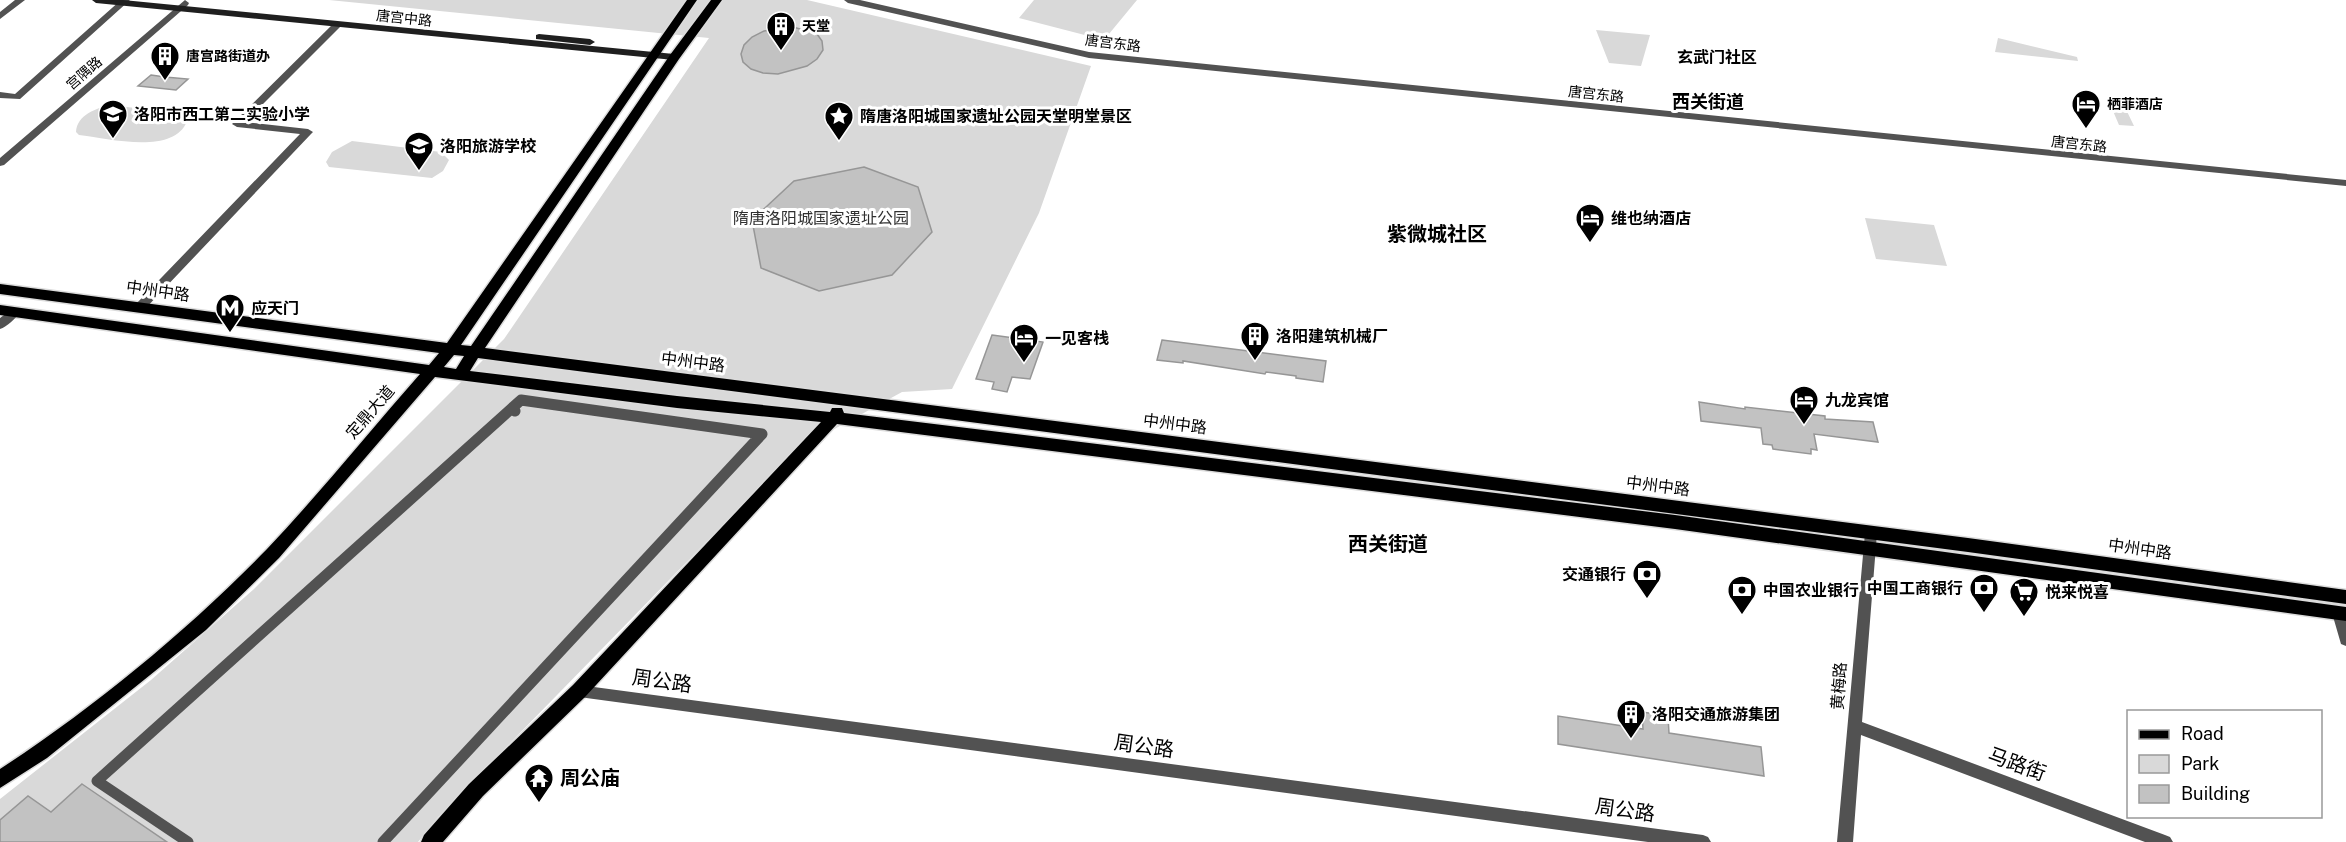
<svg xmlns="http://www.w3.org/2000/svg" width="2346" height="842" viewBox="0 0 2346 842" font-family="'Public Sans','Noto Sans SC',sans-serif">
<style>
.green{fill:#d9d9d9}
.building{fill:#c2c2c2;stroke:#969696;stroke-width:1.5}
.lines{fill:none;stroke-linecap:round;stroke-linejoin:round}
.primary-casing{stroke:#dbdbdb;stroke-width:3}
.pedestrian{stroke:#525252;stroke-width:11}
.minor{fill:#525252;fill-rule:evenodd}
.tertiary{fill:#525252;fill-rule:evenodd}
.secondary{fill:#1f1f1f;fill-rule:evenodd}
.primary{fill:#000;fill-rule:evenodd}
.labels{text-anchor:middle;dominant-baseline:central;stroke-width:6;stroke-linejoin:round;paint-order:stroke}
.far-street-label{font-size:14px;fill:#000;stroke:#fff}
.far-poi-label{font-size:14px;font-weight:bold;fill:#000;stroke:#fff;text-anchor:start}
.far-quarter-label{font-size:16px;font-weight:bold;fill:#000;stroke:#fff}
.poi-label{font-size:16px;font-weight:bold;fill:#000;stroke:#fff;text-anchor:start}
.park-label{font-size:16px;fill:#303030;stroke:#fff}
.street-label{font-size:16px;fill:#000;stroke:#fff}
.far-district-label{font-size:18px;font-weight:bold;fill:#000;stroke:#fff}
.quarter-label{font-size:20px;font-weight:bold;fill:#000;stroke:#fff}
.near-street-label{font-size:20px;fill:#000;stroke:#fff}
.near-poi-label{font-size:20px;font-weight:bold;fill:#000;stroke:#fff;text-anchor:start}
</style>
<rect width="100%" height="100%" fill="#fff"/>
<path class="green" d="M329,0h478l284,66 -52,147 -87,176 -50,3 -106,58 -358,367 -20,25h-418v-43l151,-119 103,-91 250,-250 205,-301z
M1034,0h103l-33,40 -85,-22z
M1596,30l54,5 -9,31 -32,-3z
M1998,38l79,19 1,4 -83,-9z
M2107,97l14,2 13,27 -15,-1z
M111,105l72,9 4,7c-13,35 -80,17 -108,14l-3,-3c1,-17 20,-24 35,-27z
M352,141l89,11 8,8 -6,11 -11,7 -103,-11 -3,-5 6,-10z
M1865,218l69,7 13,41 -71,-7z"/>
<path class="building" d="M793,27l24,7 5,7 1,9 -6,9 -10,7 -29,8 -15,-1 -12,-4 -8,-7 -2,-8 3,-9 8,-8 12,-6z
M151,75l14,2 23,2 -12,11 -38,-4z
M864,167l54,20 14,45 -40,43 -73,16 -58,-23 -9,-48 42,-39z
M992,335l51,7 -13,37 -18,-2 -5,15 -15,-3 2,-7 -18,-3z
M1162,340l164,21 -3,21 -27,-4v-2l-30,-4 -1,2 -82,-13v2l-26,-3z
M1699,402l46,7v-2l80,9v3l48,3 5,20 -64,-8 3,16 -6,-1v5l-38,-5 -1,-4 -9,-1 -2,-16 -60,-7z
M1642,712l26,4 1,17 92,14 3,29 -206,-32v-28l85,13z
M82,784l85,58h-167v-22l28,-24 23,16z"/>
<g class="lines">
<g class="primary-casing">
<path id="primary" d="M687,0h10l-236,345 10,1 199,-291 41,-55h11l-43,59 -194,289 1483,190 378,52v14l-378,-52 -1490,-194 -8,13 207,25 153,16 2,-4h10l2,5 831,102 671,92v14l-671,-92 -838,-105 -252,273 -102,99 -40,46h-22l3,-7 45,-51 104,-99 248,-263 -144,-14 -242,-31 -156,181 -73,72 -159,128 -47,30v-19c96,-63 187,-138 267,-220 53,-56 102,-117 153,-175l-420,-59v-10l429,60 10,-12 -439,-59v-10l447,59zM454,355l10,1 -8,13 -12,-2z"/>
</g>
<path class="pedestrian" d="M511,409l10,-9 241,34
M188,842l-91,-61 414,-372 4,2
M383,842l379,-408"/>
<path class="minor" d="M15,0h10l-25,19v-7z
M121,0h9l-110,99 -20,-1v-6l15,2z
M185,0l4,3 -1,2 -184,160 -4,1v-8z
M337,22l3,1v4l-95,95 63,7 5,3 -2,2 -168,177h-8l-2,-3 2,-3 165,-171 -63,-7 -5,-3 102,-101z
M14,308l6,4c-4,6 -13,15 -20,17v-11z
M1871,528l5,1 1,4 -15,189 303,113 5,2 3,5h-28l-284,-107 -8,107h-16l28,-309 1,-4z
M2339,607l5,2 2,5v32l-5,-2 -9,-31 2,-4z
M579,685l1124,150 5,2 3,5h-63l-1069,-145 -5,-2 -2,-4 2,-4z"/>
<path class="tertiary" d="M844,0h16l229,52 1257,128v6l-1257,-128 -241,-55z"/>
<path class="secondary" d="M92,0h31l551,54 5,3 -5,3 -578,-57z
M539,34l51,5 5,3 -5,3 -54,-6v-4z"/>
<use href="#primary" class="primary"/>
</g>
<defs>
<g id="building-pin" transform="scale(1.5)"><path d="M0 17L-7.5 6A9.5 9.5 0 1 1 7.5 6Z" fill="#000" stroke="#fff"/><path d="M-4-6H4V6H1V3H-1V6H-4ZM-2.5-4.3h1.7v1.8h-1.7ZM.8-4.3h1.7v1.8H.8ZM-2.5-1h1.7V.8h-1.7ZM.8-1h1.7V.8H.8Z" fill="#fff"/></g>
<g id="hotel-pin" transform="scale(1.5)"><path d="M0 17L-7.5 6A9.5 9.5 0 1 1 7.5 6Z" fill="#000" stroke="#fff"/><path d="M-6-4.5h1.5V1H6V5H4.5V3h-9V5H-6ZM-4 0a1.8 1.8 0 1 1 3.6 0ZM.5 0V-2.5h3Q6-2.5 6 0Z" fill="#fff"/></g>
<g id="school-pin" transform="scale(1.5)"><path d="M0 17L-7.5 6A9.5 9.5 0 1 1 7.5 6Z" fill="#000" stroke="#fff"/><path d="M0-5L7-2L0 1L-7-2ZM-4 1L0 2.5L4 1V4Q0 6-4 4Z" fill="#fff"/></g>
<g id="sight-pin" transform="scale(1.5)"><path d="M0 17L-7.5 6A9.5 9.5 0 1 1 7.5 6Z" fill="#000" stroke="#fff"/><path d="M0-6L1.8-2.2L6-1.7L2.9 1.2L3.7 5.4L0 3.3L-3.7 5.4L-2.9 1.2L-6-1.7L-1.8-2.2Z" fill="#fff"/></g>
<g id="metro-pin" transform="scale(1.5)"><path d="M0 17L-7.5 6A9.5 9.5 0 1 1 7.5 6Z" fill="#000" stroke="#fff"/><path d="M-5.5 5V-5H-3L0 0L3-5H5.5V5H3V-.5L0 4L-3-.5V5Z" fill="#fff"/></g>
<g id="bank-pin" transform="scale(1.5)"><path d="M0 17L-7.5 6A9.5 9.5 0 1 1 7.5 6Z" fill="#000" stroke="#fff"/><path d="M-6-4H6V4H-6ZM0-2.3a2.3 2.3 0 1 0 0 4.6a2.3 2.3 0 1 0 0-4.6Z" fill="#fff"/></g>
<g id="supermarket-pin" transform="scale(1.5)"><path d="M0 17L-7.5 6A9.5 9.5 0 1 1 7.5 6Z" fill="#000" stroke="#fff"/><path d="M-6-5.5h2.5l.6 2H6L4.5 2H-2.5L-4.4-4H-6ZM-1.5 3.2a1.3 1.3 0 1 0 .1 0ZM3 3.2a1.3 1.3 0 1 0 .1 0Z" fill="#fff"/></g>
<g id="temple-pin" transform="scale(1.5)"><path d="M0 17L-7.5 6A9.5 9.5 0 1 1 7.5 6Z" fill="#000" stroke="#fff"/><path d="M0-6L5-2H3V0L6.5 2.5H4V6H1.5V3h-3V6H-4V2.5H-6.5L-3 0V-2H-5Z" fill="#fff"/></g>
</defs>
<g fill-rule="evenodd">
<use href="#building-pin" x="781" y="26"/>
<use href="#building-pin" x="165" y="56"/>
<use href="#hotel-pin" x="2086" y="104"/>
<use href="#school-pin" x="113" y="114"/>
<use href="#sight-pin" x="839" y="116"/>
<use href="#school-pin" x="419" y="146"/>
<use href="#hotel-pin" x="1590" y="218"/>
<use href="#metro-pin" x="230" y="308"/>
<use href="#building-pin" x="1255" y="336"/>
<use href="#hotel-pin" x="1024" y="338"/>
<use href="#hotel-pin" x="1804" y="400"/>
<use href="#bank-pin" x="1647" y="574"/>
<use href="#bank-pin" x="1984" y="588"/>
<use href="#bank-pin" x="1742" y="590"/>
<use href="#supermarket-pin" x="2024" y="592"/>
<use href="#building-pin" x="1631" y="714"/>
<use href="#temple-pin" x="539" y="778"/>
</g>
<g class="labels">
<g class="far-street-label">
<text transform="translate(404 18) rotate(6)">唐宫中路</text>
<text transform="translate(1113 43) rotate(7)">唐宫东路</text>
<text transform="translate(84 73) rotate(-41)">宫隅路</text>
<text transform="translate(1596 94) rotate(6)">唐宫东路</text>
<text transform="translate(2079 144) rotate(6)">唐宫东路</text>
</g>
<g class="far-poi-label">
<text x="802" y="26">天堂</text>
<text x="186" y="56">唐宫路街道办</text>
<text x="2107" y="104">栖菲酒店</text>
</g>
<g class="far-quarter-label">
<text x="1717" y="57">玄武门社区</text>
</g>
<g class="poi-label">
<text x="134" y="114">洛阳市西工第二实验小学</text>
<text x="860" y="116">隋唐洛阳城国家遗址公园天堂明堂景区</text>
<text x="440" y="146">洛阳旅游学校</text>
<text x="1611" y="218">维也纳酒店</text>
<text x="251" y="308">应天门</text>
<text x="1276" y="336">洛阳建筑机械厂</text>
<text x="1045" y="338">一见客栈</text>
<text x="1825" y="400">九龙宾馆</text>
<text x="1626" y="574" text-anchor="end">交通银行</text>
<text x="1963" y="588" text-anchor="end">中国工商银行</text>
<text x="1763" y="590">中国农业银行</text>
<text x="2045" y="592">悦来悦喜</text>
<text x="1652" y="714">洛阳交通旅游集团</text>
</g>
<g class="park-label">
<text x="821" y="218">隋唐洛阳城国家遗址公园</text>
</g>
<g class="street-label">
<text transform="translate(158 291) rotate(8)">中州中路</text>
<text transform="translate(693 362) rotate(7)">中州中路</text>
<text transform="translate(370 412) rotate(-49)">定鼎大道</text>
<text transform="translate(1175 424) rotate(7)">中州中路</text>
<text transform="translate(1658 486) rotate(7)">中州中路</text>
<text transform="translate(2140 549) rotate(8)">中州中路</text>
<text transform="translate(1839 686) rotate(-86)">黄梅路</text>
</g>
<g class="far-district-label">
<text x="1708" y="101">西关街道</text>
</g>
<g class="quarter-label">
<text x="1437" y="234">紫微城社区</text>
<text x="1388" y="544">西关街道</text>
</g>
<g class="near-street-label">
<text transform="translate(662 681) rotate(8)">周公路</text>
<text transform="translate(1144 746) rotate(8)">周公路</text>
<text transform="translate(2017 764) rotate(20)">马路街</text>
<text transform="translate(1625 810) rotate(8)">周公路</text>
</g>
<g class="near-poi-label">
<text x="560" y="778">周公庙</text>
</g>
</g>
<rect x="2127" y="710" width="195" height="108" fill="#ffffff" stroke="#999999" stroke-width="1.5"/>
<rect x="2139" y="730" width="30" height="9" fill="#000000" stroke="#999999" stroke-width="1.5"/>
<text x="2181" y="740" font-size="18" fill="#000000">Road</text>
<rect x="2139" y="755" width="30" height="18" fill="#d9d9d9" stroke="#999999" stroke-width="1.5"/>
<text x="2181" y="770" font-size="18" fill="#000000">Park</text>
<rect x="2139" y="785" width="30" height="18" fill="#c2c2c2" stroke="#999999" stroke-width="1.5"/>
<text x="2181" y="800" font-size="18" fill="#000000">Building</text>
</svg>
